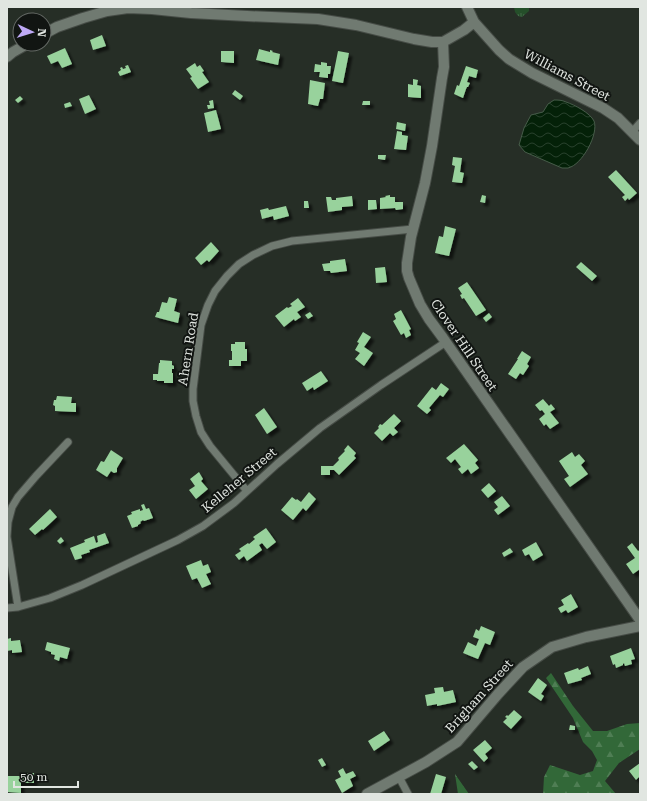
<svg xmlns="http://www.w3.org/2000/svg" width="647" height="801" viewBox="0 0 647 801" font-family="'Roboto Serif',serif">
<style>
.forest{fill:url(#forest-firs)}
.park{fill:url(#park-tufts)}
.water{fill:url(#water-waves);stroke:#465c49}
.building{fill:#98d29c;filter:url(#shadow)}
.lines{fill:none;stroke-linecap:round;stroke-linejoin:round}
.street-casing{stroke:#464c46;stroke-width:9}
.secondary-casing{stroke:#464c46;stroke-width:12}
.street{stroke:#707a71;stroke-width:7}
.secondary{stroke:#707a71;stroke-width:10}
.labels{text-anchor:middle;dominant-baseline:central;stroke-width:4;stroke-linejoin:round;paint-order:stroke}
.street-label{font-size:13px;fill:#e1e6e1;stroke:#111512}
</style>
<defs>
<pattern id="forest-firs" width="22" height="20" patternUnits="userSpaceOnUse"><rect width="22" height="20" fill="#326838"/><path d="M5 1l3.5 6h-7zM16 11l3.5 6h-7z" fill="#4f7e54"/></pattern>
<pattern id="park-tufts" width="24" height="20" patternUnits="userSpaceOnUse"><rect width="24" height="20" fill="#254f2a"/><path d="M3 7l-1-3M5 7V3M7 7l1-3M15 17l-1-3M17 17v-4M19 17l1-3" fill="none" stroke="#446849"/></pattern>
<pattern id="water-waves" width="16" height="10" patternUnits="userSpaceOnUse"><rect width="16" height="10" fill="#042108"/><path d="M0 5q4-4 8 0t8 0" fill="none" stroke="#28412c"/></pattern>
<filter id="shadow"><feDropShadow dx="3.5" dy="3.5" stdDeviation="1" flood-color="#0009"/></filter>
</defs>
<rect width="100%" height="100%" fill="#262e26"/>
<path class="forest" d="M551,673l22,33 20,25h14l20,-7 13,-1v26l-21,14 -14,18 11,13h-73l1,-17 6,-12 30,10 13,-4 4,-11 -5,-9 -9,-9 -10,-24 -27,-40z
M455,774l14,20h-11z"/>
<path class="park" d="M514,7h15v4l-7,6 -4,-1 -3,-4z"/>
<path class="water" d="M554,100c4,0 8,0 12,2 9,3 24,11 28,19 5,13 -12,44 -26,47 -2,0 -4,0 -6,0l-37,-16 -6,-7 5,-17 7,-13 12,-3 5,-8z"/>
<path class="building" d="M102,35l4,11 -13,4 -3,-10z
M65,48l7,16 -10,4 -4,-7 -7,3 -4,-8z
M259,49l11,3v-2l3,1 -1,1 8,2 -2,11 -22,-5z
M221,51h13v12l-13,-1z
M338,51l11,2 -6,30 -11,-2z
M321,62l6,1v3h4l-1,8h-2v4l-9,-1 1,-5h-6l1,-8 6,1z
M195,63l2,4 3,-2 4,6 -2,1 7,10 -11,7 -8,-11 2,-1 -6,-8z
M128,65l3,7 -11,4 -2,-4 3,-2 -1,-2 2,-1 1,2 3,-1 -1,-2z
M466,66l12,4 -2,8 -7,-2 -2,6 3,1 -2,4h-1l-1,2 -3,9 -9,-4 3,-9 2,1z
M413,79l5,1 -1,5 4,1v12l-13,-1v-13l5,1z
M310,80l15,3 -2,16h-3l-2,7 -10,-2z
M235,90l8,6 -3,4 -8,-6z
M89,95l7,14 -11,5 -6,-15z
M20,96l3,3 -5,4 -3,-3z
M213,100l1,8 -6,1 -1,-4h3l-1,-4z
M363,101h7v4h-8z
M70,102l2,4 -7,2 -1,-4z
M216,110l5,19 -13,3 -4,-19z
M397,122l9,2 -1,7 -9,-2z
M397,131l5,1v3l6,1 -2,14 -12,-1z
M378,155h8l-1,5 -7,-1z
M453,157l9,1 -2,14 4,1 -2,10 -10,-1 3,-16 -3,-1z
M616,170l21,23 -8,7 -1,-2 -3,3 -3,-4 3,-2 -17,-18z
M390,195v2h5v5h8v7l-7,1 -1,-2 -15,1v-11l6,-1 -1,-1z
M482,195l4,1 -1,7 -5,-1z
M352,196l1,10 -11,1v3l-14,2 -2,-15h5l1,3h4v-2z
M368,200h8l1,9 -9,1z
M304,201h4l1,7h-5z
M286,206l3,10 -15,4 -1,-4 -11,3 -2,-9 8,-2 1,2z
M445,226l11,3 -7,27 -14,-3 4,-17 4,1z
M211,242l8,9 -10,11 -2,-2 -6,5 -6,-7z
M345,259l2,12 -16,2 -1,-2h-6l-2,-7 8,-1v-2z
M581,262l16,14 -5,5 -16,-14z
M385,267l2,15 -11,1 -1,-15z
M467,282l19,28 -10,6 -12,-18 -2,1 -2,-4 2,-1 -4,-6z
M169,297l8,2 -3,12 6,2 -2,10 -23,-6 2,-5h2l3,-10 5,1z
M298,298l7,9 -8,5 4,5 -6,4 -1,-2 -10,8 -9,-11 12,-9 1,1 4,-2 -2,-2z
M401,310l10,19 -2,1 2,5 -5,3 -2,-5 -3,2 -8,-14 3,-2 -2,-5z
M310,312l3,4 -5,3 -3,-4z
M489,313l3,4 -6,5 -3,-4z
M363,332l8,5 -7,10 9,6 -9,13 -9,-7 5,-6 -5,-3 4,-7 -2,-1z
M235,342h10v7h2v12h-6v5h-12v-6h3v-9h-1v-7h4z
M522,351l9,6 -4,7 2,2 -6,9 -3,-2 -4,6 -8,-5 10,-15h-1z
M160,360l12,1v4l2,1v3h-2v4h1v10h-9v-2h-7v-1h-4v-6h5l1,-11h1z
M321,371l7,10 -14,9 -1,-3 -6,4 -5,-8z
M441,383l8,6 -6,8 -3,-2 -11,13 2,2 -4,4 -10,-8 15,-19 4,3z
M57,396l15,1 -1,6h5v9l-21,-1v-5l-2,-1 1,-5h2z
M543,399l6,7 2,-2 4,5 -5,3 9,11 -9,6 -4,-5 -2,2 -5,-7 6,-5 -3,-4 -2,1 -5,-6z
M264,408l13,19 -10,7 -12,-19z
M394,414l7,7 -7,7 4,4 -5,4 -3,-3 -8,8 -8,-8 5,-5 -1,-1 2,-3 2,1z
M464,444l14,16 -3,3 4,5 -8,6 -3,-5 -6,5 -4,-5 3,-2 -6,-8 -4,4 -5,-5z
M348,445l8,8 -2,3 2,2 -17,17 -5,-5h-4v5h-9v-9h12l6,-6 -1,-2 7,-7 -1,-1z
M111,450l12,8 -6,10v4l-3,1 -3,-2 -4,6 -11,-7 5,-9 3,1z
M572,452l3,5 4,-3 6,7 -4,4 7,9 -18,13 -6,-8 5,-3 -10,-15z
M199,472l4,7 -2,2 7,8 -12,10 -7,-9 6,-4 -5,-7z
M489,483l7,8 -8,7 -7,-8z
M309,492l7,7 -10,12 -3,-3 -10,12 -12,-10 11,-13 4,3 1,-1 4,3z
M502,496l8,10 -12,9 -4,-5 4,-3 -4,-5z
M144,504l2,5 3,-1 4,10 -9,3 -1,-1 -3,2 1,1 -3,2v1l-6,2 -5,-12 5,-2 -1,-2 9,-3v2l3,-1 -2,-5z
M50,509l7,8 -14,13 -1,-1 -7,6 -6,-6z
M266,528l10,14 -9,7 -5,-6 -3,2 3,5 -15,11 -3,-5 -5,4 -4,-5 6,-4 -2,-2 9,-6 1,1 6,-5 -2,-2z
M105,533l4,10 -20,7 1,2 -9,3 1,3 -7,2 -5,-12 15,-6 -1,-2 10,-4 2,7 2,-1 -1,-6z
M61,537l3,4 -4,3 -3,-3z
M536,542l7,13 -10,6 -4,-7 -4,2 -3,-6z
M632,543l6,8 2,-1v19l-7,5 -7,-10 9,-6 -8,-11z
M510,548l3,4 -9,5 -2,-4z
M201,560l2,6 5,-2 3,8 -5,2 5,10 -9,4 -5,-10 -5,2 -6,-14z
M571,594l7,13 -10,6 -2,-3 -5,3 -3,-5 6,-3 -3,-5z
M481,626l14,6 -5,13 -5,-2 -7,16 -15,-6 5,-11 8,4 3,-7 -6,-2 3,-8 3,2z
M11,638v3l9,-1 2,12 -10,1v-3l-5,1v-12z
M47,642l23,6 -3,11 -7,-2 -1,4 -5,-2 1,-4 -4,-1v-2l-6,-2z
M631,648l4,11 -4,1 1,4 -7,2 -1,-3 -1,1v1l-7,3 -1,-4 -2,1 -3,-9z
M588,666l3,8 -10,4 1,2 -14,4 -4,-11 14,-5 1,2z
M538,678l9,7 -6,9 3,2 -3,5 -13,-9z
M443,687l1,5 9,-2 3,12 -19,4v-2l-10,2 -2,-11 10,-2 -1,-5z
M514,710l8,7 -11,12 -8,-7 4,-4 -2,-1 2,-2 1,1z
M570,725l5,1v4h-6z
M384,731l6,9 -16,11 -6,-10z
M485,740l7,8 -7,6 3,4 -4,4 -11,-12z
M322,758l4,7 -4,2 -4,-7z
M472,761l6,6 -4,3 -6,-6z
M640,763v13l-4,4 -7,-9z
M343,768l3,6 7,-3 3,5 -6,3 3,7 -11,7 -7,-13 6,-3 -3,-6z
M21,773h13v10h-13v10l-14,-1v-16h14z
M436,774l10,3 -5,17h-11z"/>
<g class="lines">
<g class="street-casing">
<path id="street" d="M632,132l8,-9
M247,491l-37,-45 -9,-14 -5,-16 -3,-15v-12l8,-64 7,-20 7,-14 12,-15 12,-12 14,-9 19,-9 20,-5 121,-12
M7,536l1,-14 4,-15 6,-10 18,-21 32,-34
M7,537l11,70
M7,608l11,-1 32,-9 32,-13 96,-45 25,-14 31,-23 43,-39 43,-36 61,-43 65,-43
M399,777l9,17"/>
</g>
<g class="secondary-casing">
<path id="secondary" d="M467,7l7,15 25,28 10,9 23,14 71,35 15,10 22,22
M44,34l13,-7 26,-9 24,-7 21,-3 24,1 39,4 56,3 71,3 38,6 58,14 18,3h11l21,-12 10,-8
M443,42l1,25 -2,11 -10,68 -7,37 -14,54 -4,26v8l2,7 11,26 9,15 14,19 197,282
M7,57l6,-5 14,-8
M367,794l59,-32 31,-20 41,-48 25,-27 29,-20 34,-10 54,-11"/>
</g>
<use href="#street" class="street"/>
<use href="#secondary" class="secondary"/>
</g>
<g class="labels">
<g class="street-label">
<text transform="translate(567 75) rotate(28)">Williams Street</text>
<text transform="translate(464 345) rotate(56)">Clover Hill Street</text>
<text transform="translate(188 349) rotate(-81)">Ahern Road</text>
<text transform="translate(239 480) rotate(-40)">Kelleher Street</text>
<text transform="translate(479 696) rotate(-48)">Brigham Street</text>
</g>
</g>
<rect width="647" height="801" fill="none" stroke="#e1e6e1" stroke-width="16"/>
<g transform="translate(32 32) rotate(94)"><circle r="19" fill="#111512" stroke="#646965"/>
<path d="M0-3L7 15L0 10L-7 15Z" fill="#bea9f5"/>
<text y="-6" font-size="11" font-weight="bold" text-anchor="middle" fill="#e1e6e1">N</text>
</g>
<path d="M14 781v6h64v-6" fill="none" stroke="#e1e6e1" stroke-width="2"/>
<text x="20" y="781" font-size="12" fill="#e1e6e1" stroke="#111512" stroke-width="3" paint-order="stroke">50 m</text>
</svg>
